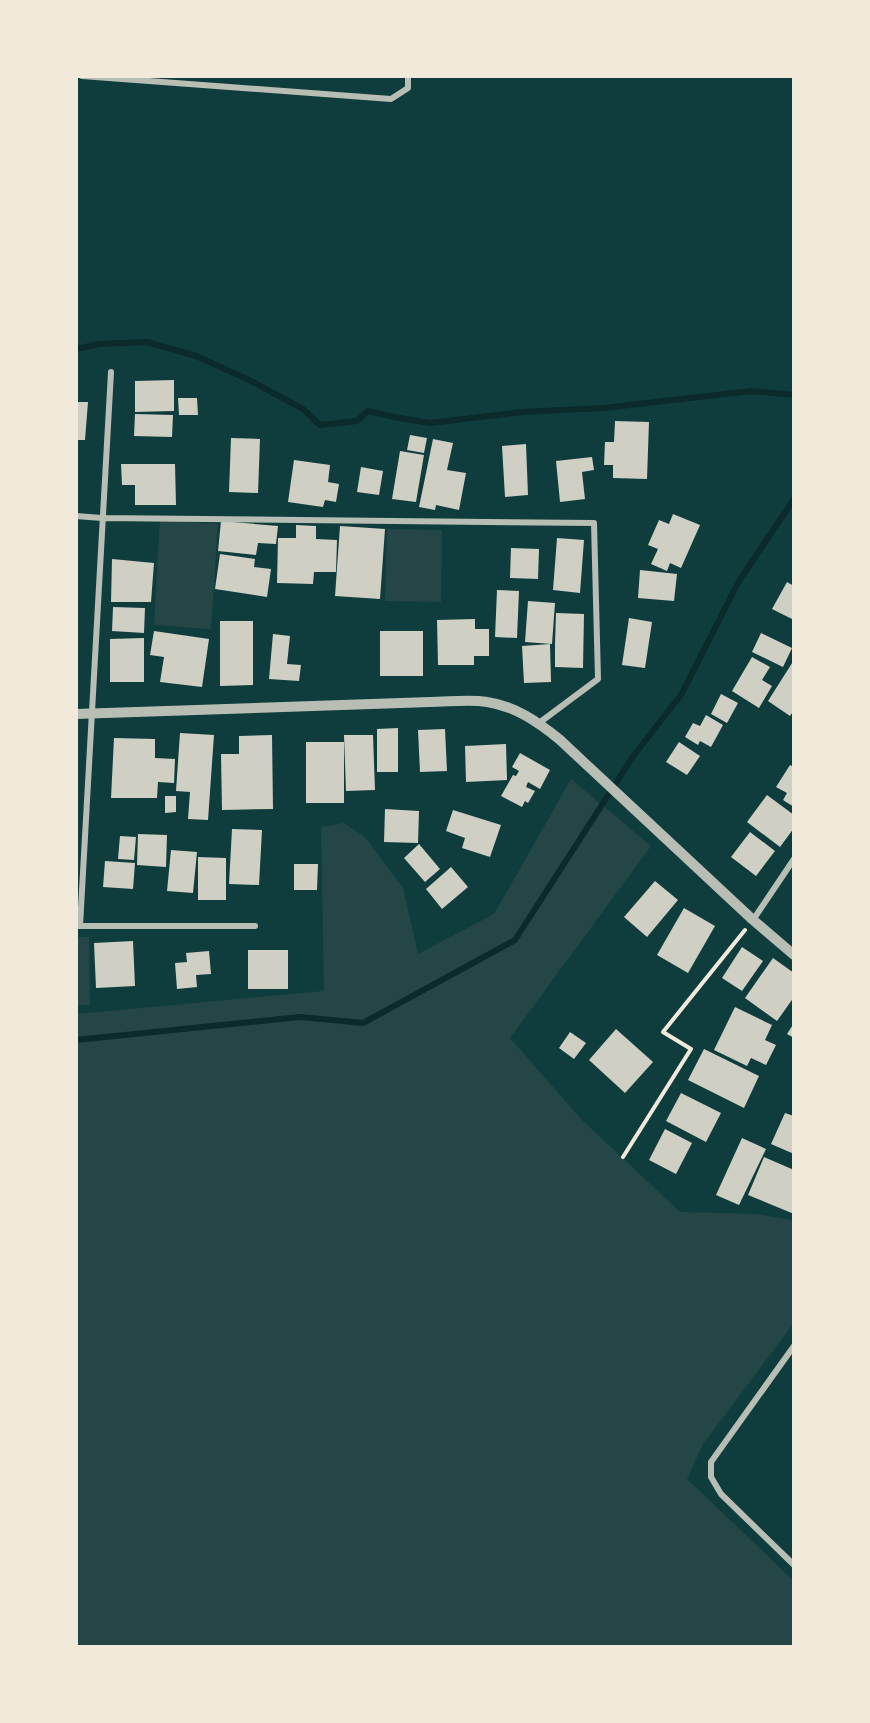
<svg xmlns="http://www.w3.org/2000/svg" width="870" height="1723" viewBox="0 0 870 1723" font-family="'IBM Plex Sans',sans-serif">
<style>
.green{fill:#244646}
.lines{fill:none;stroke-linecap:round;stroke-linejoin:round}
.stream{stroke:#0a2a2b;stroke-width:6}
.building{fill:#cfcfc3}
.path{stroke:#f1e9da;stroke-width:4}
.minor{stroke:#b8beb3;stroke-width:6}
.tertiary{stroke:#b8beb3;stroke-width:10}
</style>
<rect width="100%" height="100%" fill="#0f3d3e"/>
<path class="green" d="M160,520l58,4 -7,105 -57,-4z
M387,529l55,1 -1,72 -56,-1z
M571,779l80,67 -141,192 72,82 98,92 76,2 37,6v104l-90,120 -16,35 106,101v66h-716v-632l247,-23 -3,-164 23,-4 21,14 38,51 15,66 76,-40z
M77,937h12l1,68h-13z"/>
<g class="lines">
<path class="stream" d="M76,349l23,-5 48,-2 49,14 53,24 54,29 17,16 37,-4 11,-10 26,6 36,6 92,-11 81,-4 148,-17 43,4
M76,1040l224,-23 63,6 152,-83 119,-185 47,-60 58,-114 55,-82"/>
</g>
<path class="building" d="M174,380v31l-39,1v-31z
M178,398h19l1,17h-19z
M76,402h12l-3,38h-9z
M135,414l38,1 -1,22 -38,-1z
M615,421l34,1 -2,57 -34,-1v-13h-9l1,-23h9z
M410,435l17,3 -3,15 -17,-3z
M231,438l29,1 -2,54 -29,-1z
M433,439l20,4 -6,27 19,3 -7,37 -23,-5 -1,5 -16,-3z
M526,444l2,51 -23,2 -3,-51z
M400,451l24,4 -8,47 -24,-3z
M592,457l2,13 -12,2 3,27 -25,3 -4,-41z
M294,460l36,5 -2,17 11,2 -3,18 -11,-2 -2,7 -35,-5z
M121,464h54l1,41h-41v-20h-13z
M361,467l22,4 -4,24 -22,-3z
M673,514l27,11 -19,43 -11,-5 -3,8 -16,-7 7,-15 -10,-4 11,-25 10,4z
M221,521l57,5 -2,18 -18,-1 -2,12 -38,-4z
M296,525l20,1v13l21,1 -1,32h-22l-1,12 -36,-1 1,-45h18z
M340,526l45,3 -5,70 -45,-3z
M557,538l27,2 -4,53 -27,-3z
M511,548l28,1 -1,30 -28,-1z
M220,554l35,5 -1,8 17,2 -4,28 -52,-8z
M112,559l42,4 -3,39h-40z
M640,570l37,4 -3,27 -36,-3z
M787,582l7,4v34l-22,-11z
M497,590l22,1 -2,47 -22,-1z
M528,601l27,2 -3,41 -27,-2z
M113,607l32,1 -1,25 -32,-2z
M556,613l28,1 -1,54 -28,-1v-23h2h-2z
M629,618l23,4 -7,46 -23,-3z
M475,619v10h14v27h-15v9h-36l-1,-45z
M220,621h33v64l-33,1z
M154,631l55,8 -7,48 -42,-5 4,-25 -14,-2z
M380,631h43v45h-43z
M761,633l31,15 -9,19 -31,-15z
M273,634l17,2 -3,28 14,1 -2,16 -30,-2z
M144,638v44h-34v-43z
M550,644l1,38 -27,1 -2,-37z
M752,657l18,10 -8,13 10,6 -13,22 -27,-17z
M794,660v50l-4,6 -22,-15z
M721,694l17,9 -11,20 -16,-9z
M706,715l17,10 -12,22 -11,-6 -2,4 -13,-8 8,-14 7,3z
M398,728v44h-21v-43z
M445,729l2,42 -27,1 -2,-42z
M180,733l34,2 -6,85 -20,-1 2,-27 -14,-1z
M272,735l1,74 -51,1 -1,-56h18v-18z
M344,735h29l2,55 -29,1z
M114,738l41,1v19l20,1 -1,24 -16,-1 -1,16h-46z
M306,742h38v61h-38z
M679,742l21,14 -13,19 -21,-13z
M506,744l1,36 -41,2 -1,-36z
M520,753l30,17 -10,19 -12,-7 -2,5 9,4 -7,12 -3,-2 -3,6 -21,-11 12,-21 3,1 3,-5 -7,-4z
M790,765l4,2v40l-11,-7 4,-7 -11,-6z
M767,795l27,20v13l-14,19 -33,-25z
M165,796h11v16l-11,1z
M385,809l34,2 -1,32 -34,-1z
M453,810l48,15 -11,32 -28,-9 3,-10 -19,-7z
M232,829l30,1 -3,55 -30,-1z
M750,832l25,19 -19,25 -25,-19z
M138,834l29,1 -1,32 -29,-2z
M120,836l16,1 -2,23 -16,-1z
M419,844l21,25 -15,13 -21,-24z
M171,850l26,2 -4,41 -26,-2z
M198,857l28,1v42h-28z
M105,861l30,2 -2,26 -30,-2z
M294,864h24l-1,26h-23z
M451,867l17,20 -26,22 -16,-20z
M655,881l23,19 -31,37 -23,-20z
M684,908l31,18 -27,47 -31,-18z
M133,941l2,45 -39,2 -2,-45z
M742,947l21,14 -21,30 -20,-13z
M248,950h40v39h-40z
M209,951l2,23 -15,1 1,12 -20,2 -2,-26 12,-1 -1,-9z
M773,958l21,15v24l-17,24 -32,-23z
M735,1007l37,18 -7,15 11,5 -10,20 -15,-7 -4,8 -33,-16z
M794,1023v15l-7,-4z
M616,1029l37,33 -28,31 -36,-33z
M570,1032l16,11 -12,16 -15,-11z
M704,1049l55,27 -15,32 -56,-28z
M681,1093l40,20 -15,29 -40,-21z
M785,1113l9,3v38l-23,-10z
M665,1129l27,14 -16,31 -27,-14z
M742,1138l24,11 -27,56 -23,-10z
M764,1157l30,13v44l-46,-19z"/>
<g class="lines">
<path class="path" d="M623,1157l68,-108 -28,-17 82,-102"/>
<path class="minor" d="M82,76l309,23 17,-11v-12
M76,516l26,2 492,5 4,156 -59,44
M753,920l41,-61
M77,926h178
M80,926l31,-554
M794,1346l-83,116v15l10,17 73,71"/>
<path class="tertiary" d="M76,714l354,-12c18,0 39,-3 57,0 28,4 51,20 72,37l194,181 41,35"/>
</g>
<rect width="870" height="1723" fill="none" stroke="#f1e9da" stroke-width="156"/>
</svg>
